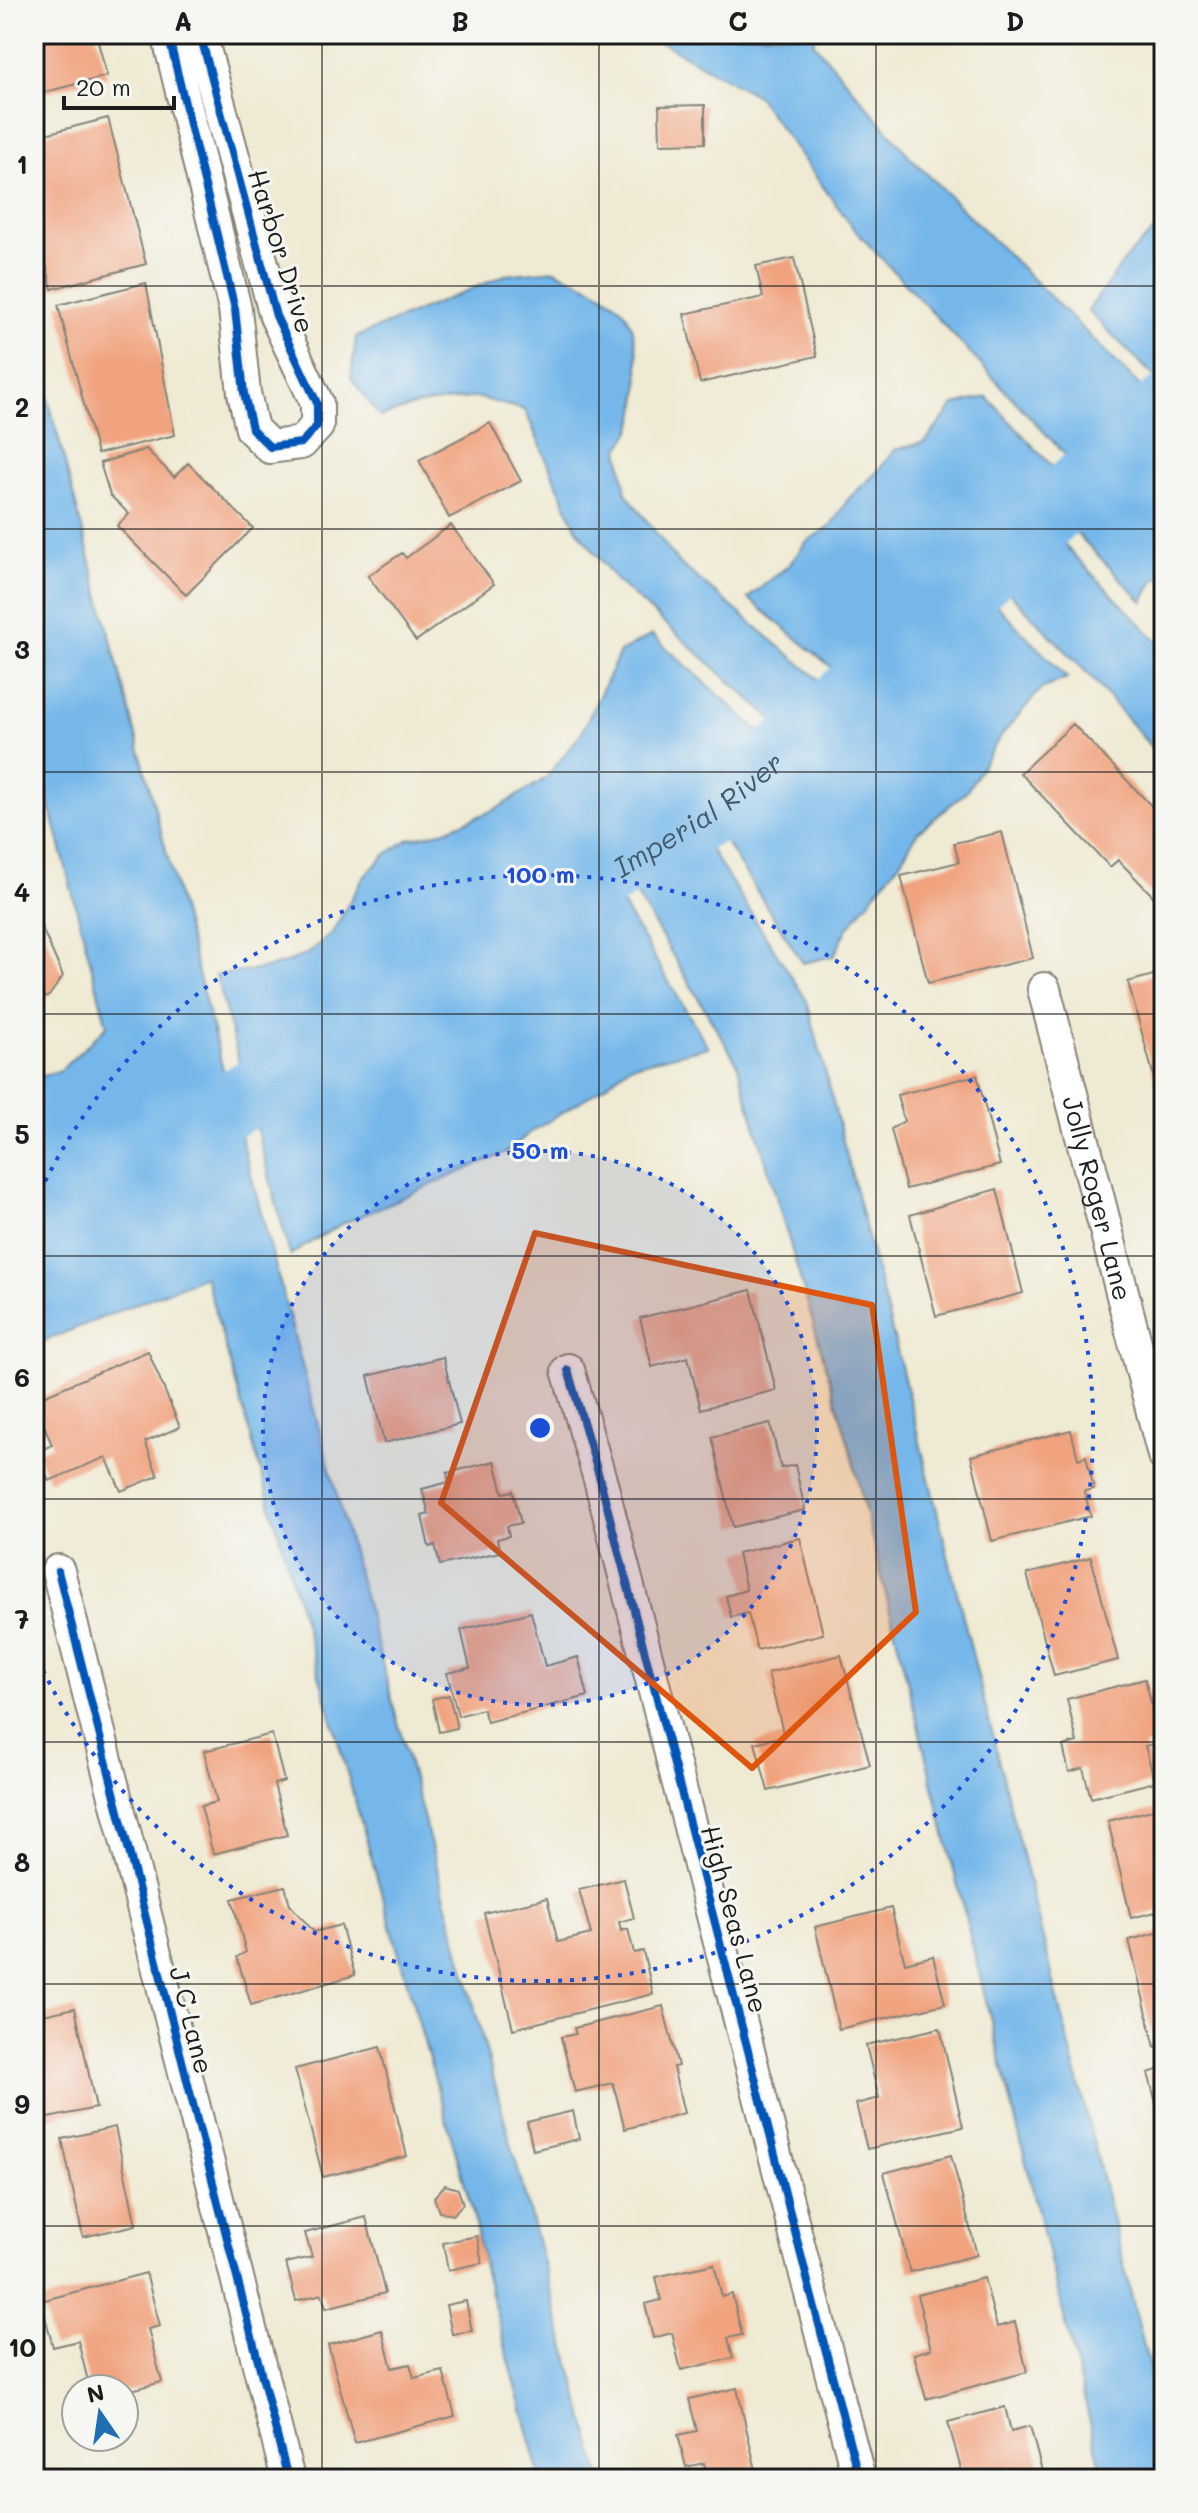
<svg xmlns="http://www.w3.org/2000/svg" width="1198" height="2513" viewBox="0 0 1198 2513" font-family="Mali,sans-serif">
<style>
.water{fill:#75b7ea;stroke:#486a83;stroke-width:2}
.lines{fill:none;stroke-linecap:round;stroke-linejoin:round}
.river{stroke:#75b7ea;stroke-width:66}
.building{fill:#f1a37f}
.street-casing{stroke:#868378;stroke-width:36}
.street{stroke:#fff;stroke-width:32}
.cycleway-casing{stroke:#f6f6f2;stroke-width:13}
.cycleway{stroke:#0057b8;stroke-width:8}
.marked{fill:#de560d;fill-opacity:0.2;stroke:#de560d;stroke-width:6;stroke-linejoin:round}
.grid{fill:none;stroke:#1c1c1c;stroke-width:2;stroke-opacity:0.55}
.ring{fill:none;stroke:#1d4ed8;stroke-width:4;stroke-dasharray:4 8}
.labels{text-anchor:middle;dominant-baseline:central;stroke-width:6;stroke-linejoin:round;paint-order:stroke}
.street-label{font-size:26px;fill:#1c1c1c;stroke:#f6f6f2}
.water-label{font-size:28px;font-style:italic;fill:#405a6e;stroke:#f6f6f2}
.centre{fill:#1d4ed8;stroke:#f6f6f2;stroke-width:4}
.ring-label{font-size:24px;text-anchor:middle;font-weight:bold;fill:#1d4ed8;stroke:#f6f6f2;stroke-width:6;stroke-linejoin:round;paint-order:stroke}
.neatline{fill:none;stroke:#1c1c1c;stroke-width:3}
.grid-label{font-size:26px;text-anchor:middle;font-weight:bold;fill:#1c1c1c}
</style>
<rect width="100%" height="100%" fill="#f6f6f2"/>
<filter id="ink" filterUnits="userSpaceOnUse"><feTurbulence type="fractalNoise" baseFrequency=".0125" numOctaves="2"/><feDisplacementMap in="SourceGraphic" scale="16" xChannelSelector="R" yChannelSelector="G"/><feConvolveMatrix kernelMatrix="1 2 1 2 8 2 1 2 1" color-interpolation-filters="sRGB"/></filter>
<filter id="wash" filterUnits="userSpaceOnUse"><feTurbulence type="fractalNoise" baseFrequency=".006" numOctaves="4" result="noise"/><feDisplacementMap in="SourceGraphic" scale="32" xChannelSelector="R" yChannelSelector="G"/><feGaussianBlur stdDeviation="1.8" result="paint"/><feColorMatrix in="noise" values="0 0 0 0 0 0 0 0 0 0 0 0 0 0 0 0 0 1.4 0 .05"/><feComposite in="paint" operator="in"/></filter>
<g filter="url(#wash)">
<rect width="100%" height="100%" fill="#efead3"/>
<path class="water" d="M621,34h197l-5,8 98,116 252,251 -75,70 -234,-250 -97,-133 -95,-53z
M1164,221v165l-76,-75 39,-54z
M555,270c22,11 47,20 65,37 22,20 22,94 12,121 -2,7 -9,14 -13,21l7,44 52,69 167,139 -47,41 -182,-162 -40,-52 -51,-118 -49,-13 -59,8 -37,12 -29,-39 5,-41 149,-62z
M34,344l198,760 369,1375h-60l-57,-211 -11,-55 -268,-937 -171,69v-266l27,-9 46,-44 -73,-281z
M987,397l89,95 9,5 14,-3 65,-60v141l-11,7 -10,20 -90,-93 -9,-5 -13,3 -54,50c-6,11 -6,16 -1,27l91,94 -26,11 -41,48 -34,55 -48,40 -16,27 -55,70 -13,27 -31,7 -97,-151 -8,-7 -14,1 -73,45c-8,9 -8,14 -5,26l102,170 -79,19 -24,20 -74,46 -24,20 -167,73 -50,30 -74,-280 35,-4 32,-7 26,-11 23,-20 30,-54 23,-24 24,-16 32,-7 55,-23 50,-31 36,-46 38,-80 32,-17 136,122 10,3 11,-3 46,-42c7,-12 6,-18 -1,-29l-106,-88 41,-33 18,-24 24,-15 18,-28 27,-25 18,-23 31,-8 29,-37z
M1042,522l122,126v114l-72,-84 -104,-107z
M693,822l114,179 92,357 265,1069v52h-60l-255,-1034 -112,-382 -117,-196z"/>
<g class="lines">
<g class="river">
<path id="s1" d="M528,923l190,-116 80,-65 366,-333"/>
<path d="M34,1181l198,-77 92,-56"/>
</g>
</g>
<g id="blocks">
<path class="building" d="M34,34h62l11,42 -73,19z
M705,105v38l-45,1 -1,-38z
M108,118l38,146 -94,25 -18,-77v-75z
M794,258l23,98 -117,27 -16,-69 79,-17 -7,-31z
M146,283l29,152 -78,19 -39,-149z
M490,423l31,58 -72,37 -30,-58z
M146,449l28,28 14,-14 65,65 -67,67 -69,-69 12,-12 -19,-19 -10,-32z
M451,525l43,59 -78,57 -48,-65 34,-23 4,5z
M1073,724l91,95v72l-8,8 -38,-39 -8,7 -90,-94z
M1002,832l31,126 -105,25 -27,-107 58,-14 -5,-19z
M34,910l29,66 -14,20 -15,6z
M1164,972v107l-9,2 -27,-99z
M977,1075l23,90 -94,24 -15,-60 13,-8 -7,-26z
M997,1189l26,104 -87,23 -26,-101z
M751,1290l25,100 -75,19 -13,-52 -36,10 -12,-49z
M148,1351l32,76 -35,15 13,34 -37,15 -15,-34 -57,24 -12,-29 15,-7 -18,-45z
M443,1357l17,67 -76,19 -16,-67z
M770,1423l11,45 14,-3 10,45 -72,17 -21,-90z
M1071,1430l7,29 8,-3 8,33 -10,2 7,25 -99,25 -21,-85z
M495,1461l8,32 10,-2 8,32 -14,3 2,10 -12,3 3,13 -60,13 -5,-20 -6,2 -7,-31 7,-2 -7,-25 27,-7 -2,-9z
M800,1538l23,96 -66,16 -9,-37 -17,4 -5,-21 20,-6 -8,-37z
M1091,1557l27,103 -64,16 -27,-102z
M531,1612l14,54 33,-9 10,39 -101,26 -4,-13 -25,7 -11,-43 23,-5 -9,-38z
M841,1655l29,110 -102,26 -13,-48 29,-7 -16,-63z
M1145,1679l16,63 -16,4 10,36 -64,16 -8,-30 -14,4 -6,-26 14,-4 -10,-43z
M449,1695l8,33 -18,4 -7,-33z
M272,1734l12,47 -10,3 13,51 -74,19 -12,-48 16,-4 -13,-51z
M1164,1807v103l-33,8 -23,-97z
M624,1879l10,39 -15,4 2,9 7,-2 6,24 9,-2 10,43 -140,35 -29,-116 63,-15 11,44 33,-8 -12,-44z
M285,1886l5,19 24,27 27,-7 14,50 -104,30 -14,-48 9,-5 -14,-53z
M891,1908l14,55 28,-7 12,48 -106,25 -24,-102z
M1164,1931v113l-9,3 -26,-107z
M663,2006l15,60 -5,1 11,46 -59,16 -12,-46 -38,9 -14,-55 15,-3 -2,-6z
M75,2008l21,100 -62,13v-104z
M940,2028l23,99 -96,22 -11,-45 23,-6 -13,-53z
M380,2047l27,109 -84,21 -28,-108z
M1164,2068v60l-1,1 -15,-56z
M573,2111l6,28 -46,11 -6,-28z
M115,2127l21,98 -53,12 -21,-98z
M951,2155l26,100 -67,17 -26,-99z
M445,2185l13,4 5,15 -10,11 -14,-3 -5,-15z
M366,2217l19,76 -59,15 -4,-14 -26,7 -10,-38 26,-6 -7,-24z
M477,2236l5,27 -34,7 -5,-27z
M714,2264l8,33 10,-3 10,41 -14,3 5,20 -52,12 -9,-37 -19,5 -8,-34 16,-4 -5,-23z
M146,2273l14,53 -12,3 14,53 -38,10v-3h-34l-12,-48 -25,6 -12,-46z
M984,2278l13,49 18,-5 12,50 -101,27 -12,-45 17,-5 -14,-54z
M466,2301l6,30 -20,3 -6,-29z
M382,2330l10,38 18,-4 4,14 29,-7 12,45 -100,27 -27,-98z
M737,2388l21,91h-51l-3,-16 -18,4 -8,-32 19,-4 -8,-32z
M1005,2407l6,24 19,-5 13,49 -13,4h-85l-1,-6 17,-4 -13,-47z"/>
</g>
</g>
<g filter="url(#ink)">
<use href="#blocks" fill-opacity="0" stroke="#868378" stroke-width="2"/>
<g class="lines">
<g class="street-casing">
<g id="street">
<path d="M168,34l67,275 9,84 8,36 18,18 31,-4 16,-17v-23l-41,-87 -76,-282"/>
<path id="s2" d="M1044,989l120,466"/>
<path d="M568,1370l33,113 258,996"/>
<path d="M58,1571l230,908"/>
</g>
</g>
<use href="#street" class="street"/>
<g class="cycleway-casing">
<path id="cycleway" d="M168,34l67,275 9,84 8,36 18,18 31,-4 16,-17v-23l-41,-87 -76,-282
M568,1370l33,113 258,996
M58,1571l230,908"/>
</g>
<use href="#cycleway" class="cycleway"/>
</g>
</g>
<path class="marked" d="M535,1233l337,72 44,307 -164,156 -311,-265z"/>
<path class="grid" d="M322,34v2445M599,34v2445M876,34v2445M34,286h1130M34,529h1130M34,772h1130M34,1014h1130M34,1256h1130M34,1499h1130M34,1742h1130M34,1984h1130M34,2226h1130"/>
<circle cx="540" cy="1428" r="277" fill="#1d4ed8" fill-opacity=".12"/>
<g class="ring">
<circle cx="540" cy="1428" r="277"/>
<path d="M35 1203A553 553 0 1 1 35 1653"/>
</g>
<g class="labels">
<g class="street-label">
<text transform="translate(282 251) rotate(73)">Harbor Drive</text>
<text stroke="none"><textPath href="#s2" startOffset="216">Jolly Roger Lane</textPath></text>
<text transform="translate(735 1919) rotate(75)">High Seas Lane</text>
<text transform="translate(192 2020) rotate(76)">J C Lane</text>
</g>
<g class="water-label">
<text stroke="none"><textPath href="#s1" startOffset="202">Imperial River</textPath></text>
</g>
</g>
<circle cx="540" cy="1428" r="12" class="centre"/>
<g class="ring-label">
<text x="540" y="883">100 m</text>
<text x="540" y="1159">50 m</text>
</g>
<rect width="1198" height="2513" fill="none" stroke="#f6f6f2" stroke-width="88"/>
<g transform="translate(100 2413) rotate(347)"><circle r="38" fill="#f6f6f2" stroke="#9f9f9c" stroke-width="2"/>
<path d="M0-6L14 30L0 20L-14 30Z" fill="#1f6fb2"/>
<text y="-12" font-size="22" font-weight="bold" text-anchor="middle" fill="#1c1c1c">N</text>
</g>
<path d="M64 96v12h110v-12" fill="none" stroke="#1c1c1c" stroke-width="4"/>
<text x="76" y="96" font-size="24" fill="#1c1c1c" stroke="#f6f6f2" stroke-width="6" paint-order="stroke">20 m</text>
<rect x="44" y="44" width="1110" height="2425" class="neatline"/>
<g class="grid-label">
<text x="183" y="31">A</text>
<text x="460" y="31">B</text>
<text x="738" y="31">C</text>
<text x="1015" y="31">D</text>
<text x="22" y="174">1</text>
<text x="22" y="417">2</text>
<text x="22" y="659">3</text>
<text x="22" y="902">4</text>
<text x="22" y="1144">5</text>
<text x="22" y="1387">6</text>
<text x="22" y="1629">7</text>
<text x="22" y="1872">8</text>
<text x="22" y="2114">9</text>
<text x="22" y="2357">10</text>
</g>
</svg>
